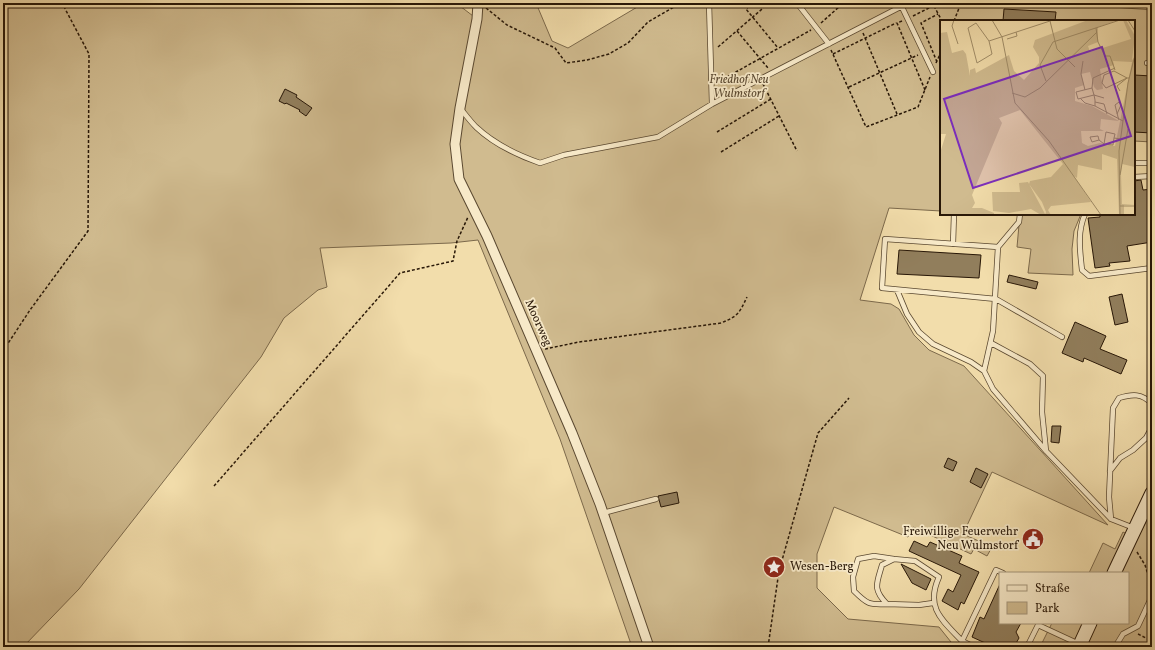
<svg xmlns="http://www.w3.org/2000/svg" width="1155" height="650" viewBox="0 0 1155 650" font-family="Vollkorn,serif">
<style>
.green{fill:#d0bb8f;stroke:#7c694b}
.building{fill:#917e5c;stroke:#281707}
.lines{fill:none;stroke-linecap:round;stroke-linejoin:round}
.lane-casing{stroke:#5a4830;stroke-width:6}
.street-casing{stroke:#5a4830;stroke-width:11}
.secondary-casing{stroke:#281707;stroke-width:15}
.path{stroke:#281707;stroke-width:1.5;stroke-dasharray:3 2;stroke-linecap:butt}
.lane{stroke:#f7e9c8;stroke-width:4.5}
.street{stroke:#f7e9c8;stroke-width:9}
.secondary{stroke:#f7e9c8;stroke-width:13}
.labels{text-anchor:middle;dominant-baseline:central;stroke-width:3.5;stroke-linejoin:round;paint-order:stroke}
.park-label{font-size:12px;font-style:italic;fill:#5a4830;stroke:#f7e9c8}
.street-label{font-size:12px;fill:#281707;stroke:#f7e9c8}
.poi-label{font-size:12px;fill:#281707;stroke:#f7e9c8;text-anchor:end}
.inset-road{fill:none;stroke:#a18e69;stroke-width:1}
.view{fill:#7b2cbf;fill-opacity:0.15;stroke:#7b2cbf;stroke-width:2}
.inset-edge{fill:none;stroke:#281707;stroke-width:2}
</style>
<rect width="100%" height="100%" fill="#f2ddab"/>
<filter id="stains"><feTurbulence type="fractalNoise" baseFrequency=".005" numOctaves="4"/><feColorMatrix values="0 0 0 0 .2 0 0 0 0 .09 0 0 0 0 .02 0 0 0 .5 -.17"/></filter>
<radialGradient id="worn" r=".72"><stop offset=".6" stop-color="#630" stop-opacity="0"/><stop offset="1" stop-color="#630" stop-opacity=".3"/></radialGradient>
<path class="green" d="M3,3h453l21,16 1,-16h58l16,38 16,7 76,-45h416l92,7v132l-18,-1v-120h-193v190l-52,-3 -29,92 31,4 8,5 15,26 15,15 35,16 144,159 -116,-53 -29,62 29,13 -5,9 -13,-7 -3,5 -58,-27 -5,10 -74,-30 -17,47v34l31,31 91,8 16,20h-323l-72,-208 -82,-199 -27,3 -131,5 7,39 -9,3 -34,28 -23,39 -182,232 -56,58h-20z
M1020,214h61l-7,17 -2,18 1,26 -45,-2 3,-24 -14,-2z
M1152,493v154h-112l12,-24h76v-50h-39l14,-30 12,6 8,-17 8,4z"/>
<path class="building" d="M1004,9l52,3 -1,9h-52z
M1134,75l18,1v57l-18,-1z
M285,89l12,6 -1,2 16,11 -6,8 -7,-5 1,-1 -14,-7 -1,1 -6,-3z
M1141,180l2,10 9,-1v53l-25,4 3,15 -21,2 1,3 -15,2 -7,-50 12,-1v-3h34v-33z
M899,250l82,5 -2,23 -82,-4z
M1009,275l29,7 -2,7 -29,-7z
M1122,294l6,28 -13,3 -6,-28z
M1075,322l31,14 -6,13 27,11 -6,14 -37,-16 -1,4 -21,-9z
M1052,426h9l-2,17 -8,-1z
M948,458l9,4 -4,9 -9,-4z
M976,468l12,6 -7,14 -11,-6z
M677,492l2,11 -18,4 -3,-11z
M914,541l13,6 3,-5 32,14 -3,7 20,9 -15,32 -3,-2 -3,8 -16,-9 6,-12 5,3 8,-17 -52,-24z
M901,564l30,15 -5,11 -14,-7z
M1000,584v39h21l-5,9 3,6 -4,7 -5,2h-16l-22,-10 8,-20 4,2z"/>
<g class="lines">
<g class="lane-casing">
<path id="lane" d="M709,3l3,101
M797,3l32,41
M900,3l33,69
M1147,63h5
M460,108c5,6 10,13 16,19 18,17 41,28 64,36l24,-8 94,-18 54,-33 196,-101
M1134,163h18
M1134,177l18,-1
M1085,214c-8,18 -5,37 -3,56l7,6 63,-8
M953,244l1,-30
M998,247l21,-25 1,-8
M897,290l10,24 12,18 14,12 38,18 13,9 9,18 53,62 65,68 23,9
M991,343l39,21 13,12 -1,36 4,39
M984,371l9,-40 5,-84 -113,-8 -3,49 114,11 66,38
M1110,471l10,-13 13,-8 13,-12 6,-11
M603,513l53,-14
M1111,519l-2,-22 4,-89 6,-10c13,-4 23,-5 33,6
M933,603l-14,2 -32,-1c-15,-15 -10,-21 -5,-39l12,-6 21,2 24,16c-14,31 3,43 23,64
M887,604c-18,1 -20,0 -33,-13l-1,-14 5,-18 16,-3 20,3
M1038,625l41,19
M974,647l-12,-6 34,-71 7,3
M1027,647l12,-24
M1115,647l8,-13 15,-8 14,-30"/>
</g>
<g class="street-casing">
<path id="street" d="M478,3l-1,16 -17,89 -5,36 4,35 28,57 85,197 28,71 49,143"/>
</g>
<g class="secondary-casing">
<path id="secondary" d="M1114,573l38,-80
M1079,647l11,-24"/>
</g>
<path class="path" d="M753,3l-7,6 32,39
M934,6l8,15
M486,8l21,17 48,23 11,15 21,-3 22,-6 19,-11 20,-21 33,-19
M913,16l26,-13
M902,21l-5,2 28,67
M954,21l7,-18
M821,23l19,-17 -2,-3
M737,31l31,37
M863,33l34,81
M718,47l51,-44
M831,50l35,77 52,-20 12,-30
M833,54l63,-31
M937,62l-16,-39 17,-9
M936,63l5,-11
M718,82l93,-52
M763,84l34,67
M849,87l69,-32
M717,132l54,-33
M721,152l58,-36
M545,349l34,-7 142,-19c17,-7 18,-9 26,-26
M3,351l27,-41 58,-79 1,-177 -27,-51
M214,486l186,-213 53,-12 4,-20 11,-24
M1137,552l8,13 7,23
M1138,634l14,7
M768,647l11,-76 39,-138 31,-35"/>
<use href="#lane" class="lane"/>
<use href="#street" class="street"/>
<use href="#secondary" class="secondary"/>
</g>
<defs>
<g id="civic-disc" transform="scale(1.15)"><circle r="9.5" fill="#8f2418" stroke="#f7e9c8"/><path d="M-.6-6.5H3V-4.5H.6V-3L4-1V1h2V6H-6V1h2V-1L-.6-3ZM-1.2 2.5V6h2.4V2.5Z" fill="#fff"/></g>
<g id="sight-disc" transform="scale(1.15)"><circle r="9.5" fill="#8f2418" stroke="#f7e9c8"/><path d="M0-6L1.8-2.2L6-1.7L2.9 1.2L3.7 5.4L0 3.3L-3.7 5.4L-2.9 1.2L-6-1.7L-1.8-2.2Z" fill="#fff"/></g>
</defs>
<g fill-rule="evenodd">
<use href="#civic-disc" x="1033" y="539"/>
<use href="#sight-disc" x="774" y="567"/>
</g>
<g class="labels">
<g class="park-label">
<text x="739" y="80">Friedhof Neu<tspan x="739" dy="14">Wulmstorf</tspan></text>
</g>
<g class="street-label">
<text transform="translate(538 323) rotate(66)">Moorweg</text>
</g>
<g class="poi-label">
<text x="1018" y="532">Freiwillige Feuerwehr<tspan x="1018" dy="14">Neu Wulmstorf</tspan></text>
<text x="790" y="567" text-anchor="start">Wesen-Berg</text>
</g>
</g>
<g transform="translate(940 20)">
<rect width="195" height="195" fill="#f2ddab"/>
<path d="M148,0h30l-20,7v15l-10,4 2,6 41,-13 -8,-19h3l9,16 -3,24 3,-3v110l-13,-3 -1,10 1,30 13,1h-11v10h-5l-2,-56 -15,-5v16l-24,-5 -1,13 -3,-2 17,26 -40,4 -3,4 3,5h-6l1,-3 -4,-10 -13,-18 1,-3 21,-4 12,-13 -43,-54 -21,8 3,5 -30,72 3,8 -3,5h10l12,5v2h-54v-62l6,-19h-6v-101l7,-1 5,21 11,-3 3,4 4,22v-6l5,-2 1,5 33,-18 5,16 10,9 15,-17v-6l-6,-10 2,-7zM173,41l19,1 -17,84 -15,-3 -12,3 -6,-3 -1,-12h23l-4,-2 1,-10 18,2 -27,-15 -17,-5v-13l9,-3 -3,-11 9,-2 4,15 3,3 6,-1 -3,-20 14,-4zM88,162l17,32 -4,1 -10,-6 -22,4 -16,-2 -1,-19h28l-1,-9z" fill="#d0bb8f" fill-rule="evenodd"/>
<path class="inset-road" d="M14,0l-2,6 6,18M52,0l10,17 13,66 34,38 52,74M188,0l7,11M110,1l7,28 18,18M36,3l13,18 3,13 -15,9 -9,-35zM156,8l2,14 7,14M67,19l10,-3 -1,-4M49,21l64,-21M164,36h6l5,14M143,41l-2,13 4,16M106,61l-6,-16 13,-23 67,-22M152,68l1,-10 22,-10M180,71l-3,-5 10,-8 -13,-7 -10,4 -2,8 4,5 21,-10h2M72,73l13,4 15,-9 57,-56M140,78l5,5 10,3 28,15M155,82l9,2 3,10M155,86v-6l-1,-5 -2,-7 -16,4 2,7 16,-4 10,3M177,94l4,-9 -2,-3 -4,3 3,12 1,3M174,118l-1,7 -9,-1 2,-12 9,2 -1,4 7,1M159,120l-7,2 -2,-5 8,-1 1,4 5,4M180,155l8,-46M180,186h15M180,195l-1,-64 9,-68 7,-28"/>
<path class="view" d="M162,27l29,89 -158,52 -29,-89z"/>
<rect width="195" height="195" class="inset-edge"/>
</g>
<rect width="1155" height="650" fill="none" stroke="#f2ddab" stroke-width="16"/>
<rect x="4" y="4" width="1147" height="642" fill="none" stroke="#281707" stroke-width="2"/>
<rect x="8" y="8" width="1139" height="634" fill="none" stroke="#281707"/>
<rect x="999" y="572" width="130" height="52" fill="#f7e9c8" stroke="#a4957b"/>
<rect x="1007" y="585" width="20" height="6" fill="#f7e9c8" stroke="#a4957b"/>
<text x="1035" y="592" font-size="12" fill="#281707">Straße</text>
<rect x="1007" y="602" width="20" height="12" fill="#d0bb8f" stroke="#a4957b"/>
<text x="1035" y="612" font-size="12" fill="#281707">Park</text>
<rect width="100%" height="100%" filter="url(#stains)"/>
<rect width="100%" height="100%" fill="url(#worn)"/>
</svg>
